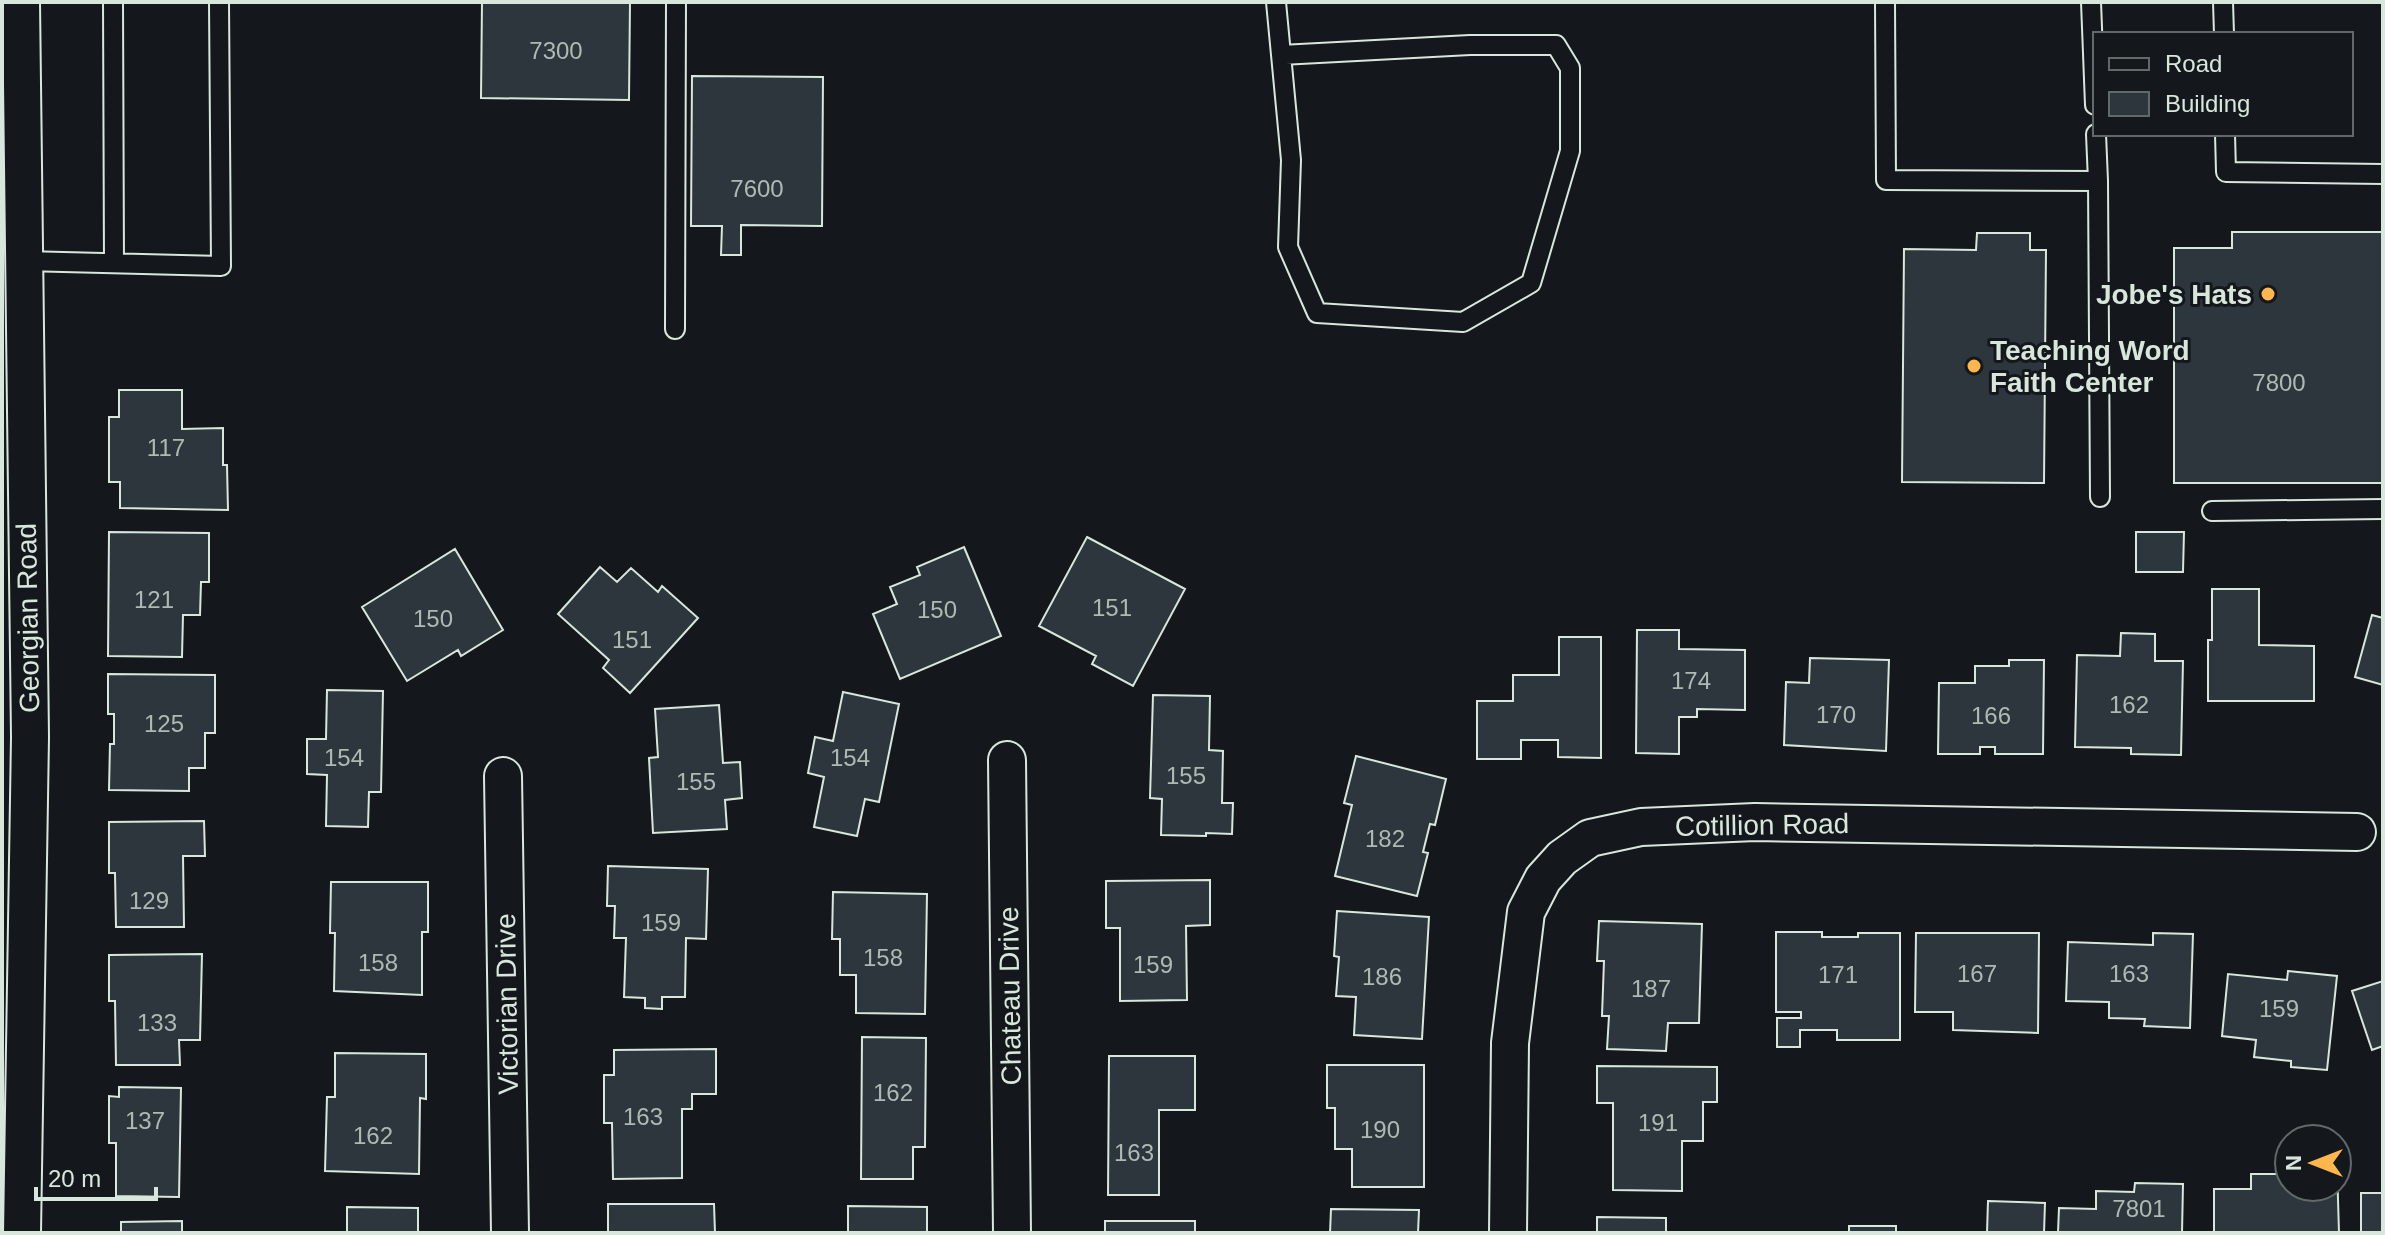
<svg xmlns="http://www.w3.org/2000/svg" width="2385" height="1235" viewBox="0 0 2385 1235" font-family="Arial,sans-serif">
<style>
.building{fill:#2c363c;stroke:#d8e6dc;stroke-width:2}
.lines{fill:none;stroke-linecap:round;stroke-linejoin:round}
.service-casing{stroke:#d8e6dc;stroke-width:22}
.minor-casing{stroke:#d8e6dc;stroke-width:40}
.service{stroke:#14181c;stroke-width:18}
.minor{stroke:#14181c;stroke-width:36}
.poi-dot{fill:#ffb74d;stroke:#14181c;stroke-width:3}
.labels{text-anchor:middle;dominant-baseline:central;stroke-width:6;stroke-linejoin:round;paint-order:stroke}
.number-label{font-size:24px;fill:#adbab4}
.poi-label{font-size:28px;font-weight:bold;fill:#d8e6dc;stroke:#14181c;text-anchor:end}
.street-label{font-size:28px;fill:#d8e6dc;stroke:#14181c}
</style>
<rect width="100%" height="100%" fill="#14181c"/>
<path class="building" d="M482,2h148l-1,98 -148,-2z
M692,76l131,1 -1,149 -81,-1v30h-20l1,-29h-31z
M2232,232h151v251h-209v-235h58z
M1977,233h53v17h16l-2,233 -142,-1 2,-233 72,1z
M119,390h63v39l41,-1v37h4l1,45 -108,-2v-26h-11v-65h10z
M109,532l100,1v49h-8l-1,33h-17l-1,42 -74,-1z
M2136,532h48l-1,40h-47z
M1087,537l98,52 -52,97 -41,-22 4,-8 -57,-30z
M964,547l37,89 -101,43 -27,-65 24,-10 -7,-17 30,-12 -3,-8z
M455,549l48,81 -42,26 -3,-6 -51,31 -45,-74z
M600,567l17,15 14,-14 27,24 4,-6 36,32 -68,75 -27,-25 6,-8 -51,-46z
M2212,589h47v56l55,1v55h-106v-61h4z
M2372,615l11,3v67l-28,-8z
M1637,630h42v19l66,1v60l-48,-1v8h-18v37l-43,-1z
M2121,633l34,1v27h28l-2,94 -50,-1v-6l-56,-1 2,-92 43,1z
M1559,637h42v121l-43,-1v-17h-37v19h-44v-58h36v-26h46z
M1810,658l79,2 -3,91 -102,-6 2,-63 23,1z
M2009,660h35l-1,94h-48v-7h-15v7h-42l1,-71h36v-17h34z
M108,674l107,1v58h-10v35h-16v23l-80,-1 1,-46h4v-30h-6z
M327,690l56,1 -2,101h-12l-1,35 -42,-1 1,-51 -20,-1v-35h19z
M843,692l56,12 -20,98 -14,-3 -8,37 -43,-9 10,-50 -16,-4 7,-36 18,4z
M1153,695l57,1 -1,54 14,1 -1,52h11l-1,31 -26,-1v3l-45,-1 1,-36 -12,-1z
M719,705l4,58 17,-1 2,36 -17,2 2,29 -74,4 -4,-75 9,-1 -3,-48z
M1356,756l90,23 -11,46 -5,-1 -7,28 5,1 -11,43 -82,-20 17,-71 -8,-2z
M204,821l1,35h-22l1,71h-68l-1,-54h-6v-51z
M608,866l100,3 -2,70 -20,-1 -1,59h-23v12l-17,-1v-10l-21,-1 2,-59h-12l1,-32h-8z
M1210,880v45l-24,1 1,74 -67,1v-73h-14v-47z
M331,882h97v50h-6v63l-88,-4 1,-58h-5z
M833,892l94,2 -2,120 -69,-1v-38h-16v-36h-8z
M1337,911l92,6 -7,122 -68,-4 2,-38 -20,-1 3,-39 -5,-1z
M1599,921l103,3 -3,99h-31l-2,28 -59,-2 2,-33h-7l2,-55h-7z
M1776,932h46v5h36v-4h42v107h-63v-10h-37v17h-23v-29h24v-6h-25z
M1916,933h123l-1,100 -85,-3v-18h-38z
M2153,933l40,1 -3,94 -46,-2 1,-7 -36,-1v-16l-43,-1 2,-59 85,3z
M202,954l-2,86h-21l1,25h-64l-1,-64h-6v-46z
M2288,971l49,5 -10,94 -36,-3v-6l-37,-4 2,-17 -34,-4 6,-62 59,6z
M2383,981v65l-11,4 -20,-59z
M862,1037l64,1 -1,109h-12v32h-52z
M716,1049v45h-24v15h-10v69l-69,1 -1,-56h-8v-48h10v-25z
M335,1053l91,1v45l-6,-1 -1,76 -94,-3 2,-74h8z
M1109,1056h86v54h-36v85h-51z
M1327,1065h97v122h-72v-38h-17v-41h-8z
M1597,1066l120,1v35h-14v39h-21v50l-69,-1v-87h-16z
M119,1087l62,1 -2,109 -63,-1v-53h-7v-47l10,1z
M2337,1166l2,67h-125v-44h37v-15h38v13h48z
M2135,1183l48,1 -1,49h-124l1,-25 37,1v-18l38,1z
M2361,1193h22v40h-22z
M1988,1201l57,2 -1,30h-57z
M608,1204h106l1,29h-107z
M848,1206l79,1v26h-79z
M347,1207l71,1v25h-71z
M1331,1209l88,1 -1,23h-88z
M1597,1217l69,1v15h-69z
M182,1221v12h-61v-11z
M1105,1221h90v12h-90z
M1849,1226h47v7h-47z"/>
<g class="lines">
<g class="service-casing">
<path id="service" d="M113,2l1,261
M1276,2l15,158 -3,87 29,66 146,9 68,-39 39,-132v-83l-14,-23h-86l-189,10
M1885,2l1,178 212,1 -2,-47
M2091,2l4,103
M2223,2l1,32
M2225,134l1,38 157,2
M2098,181l2,316
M24,261l197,5 -2,-264
M675,329l1,-327
M2212,511l171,-2"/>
</g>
<g class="minor-casing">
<path id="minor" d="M21,2l9,735 -8,496
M1007,760l5,473
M503,776l7,457
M1508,1233l2,-190 16,-131 17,-33 19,-21 28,-20 51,-11 114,-5 602,10"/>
</g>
<use href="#service" class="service"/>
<use href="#minor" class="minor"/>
</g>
<g class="poi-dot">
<circle cx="2268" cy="294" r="8"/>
<circle cx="1974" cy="366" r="8"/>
</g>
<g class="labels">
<g class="number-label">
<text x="556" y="50">7300</text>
<text x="757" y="188">7600</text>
<text x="2279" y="382">7800</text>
<text x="166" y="447">117</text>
<text x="154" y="599">121</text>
<text x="1112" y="607">151</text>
<text x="937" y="609">150</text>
<text x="433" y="618">150</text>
<text x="632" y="639">151</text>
<text x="1691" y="680">174</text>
<text x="2129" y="704">162</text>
<text x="1836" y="714">170</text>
<text x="1991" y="715">166</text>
<text x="164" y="723">125</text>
<text x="344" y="757">154</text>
<text x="850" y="757">154</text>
<text x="1186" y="775">155</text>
<text x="696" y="781">155</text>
<text x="1385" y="838">182</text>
<text x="149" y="900">129</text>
<text x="661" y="922">159</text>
<text x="883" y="957">158</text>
<text x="378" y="962">158</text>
<text x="1153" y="964">159</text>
<text x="1977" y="973">167</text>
<text x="2129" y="973">163</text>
<text x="1838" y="974">171</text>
<text x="1382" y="976">186</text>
<text x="1651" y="988">187</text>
<text x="2279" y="1008">159</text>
<text x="157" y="1022">133</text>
<text x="893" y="1092">162</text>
<text x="643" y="1116">163</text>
<text x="145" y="1120">137</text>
<text x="1658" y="1122">191</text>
<text x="1380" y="1129">190</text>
<text x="373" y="1135">162</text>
<text x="1134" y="1152">163</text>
<text x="2139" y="1208">7801</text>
</g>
<g class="poi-label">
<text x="2252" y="294">Jobe's Hats</text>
<text x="1990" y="350" text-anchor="start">Teaching Word<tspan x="1990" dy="32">Faith Center</tspan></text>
</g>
<g class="street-label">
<text transform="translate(28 618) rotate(-91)">Georgian Road</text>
<text transform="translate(1762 825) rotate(-1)">Cotillion Road</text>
<text transform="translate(1010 996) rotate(-91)">Chateau Drive</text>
<text transform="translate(507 1004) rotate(-91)">Victorian Drive</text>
</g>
</g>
<rect width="2385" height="1235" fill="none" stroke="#d8e6dc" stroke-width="8"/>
<rect x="2093" y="32" width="260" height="104" fill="#14181c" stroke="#626a69" stroke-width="2"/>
<rect x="2109" y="58" width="40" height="12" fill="#14181c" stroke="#626a69" stroke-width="2"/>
<text x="2165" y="72" font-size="24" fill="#d8e6dc">Road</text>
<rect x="2109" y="92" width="40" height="24" fill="#2c363c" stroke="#626a69" stroke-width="2"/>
<text x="2165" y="112" font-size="24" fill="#d8e6dc">Building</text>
<g transform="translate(2313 1163) rotate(270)"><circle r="38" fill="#14181c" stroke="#626a69" stroke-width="2"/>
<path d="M0-6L14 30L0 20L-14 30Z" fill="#ffb74d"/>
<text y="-12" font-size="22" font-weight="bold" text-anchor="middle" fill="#d8e6dc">N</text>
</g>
<path d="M36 1187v12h120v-12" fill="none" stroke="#d8e6dc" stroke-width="4"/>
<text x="48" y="1187" font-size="24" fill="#d8e6dc" stroke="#14181c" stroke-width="6" paint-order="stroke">20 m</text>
</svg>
